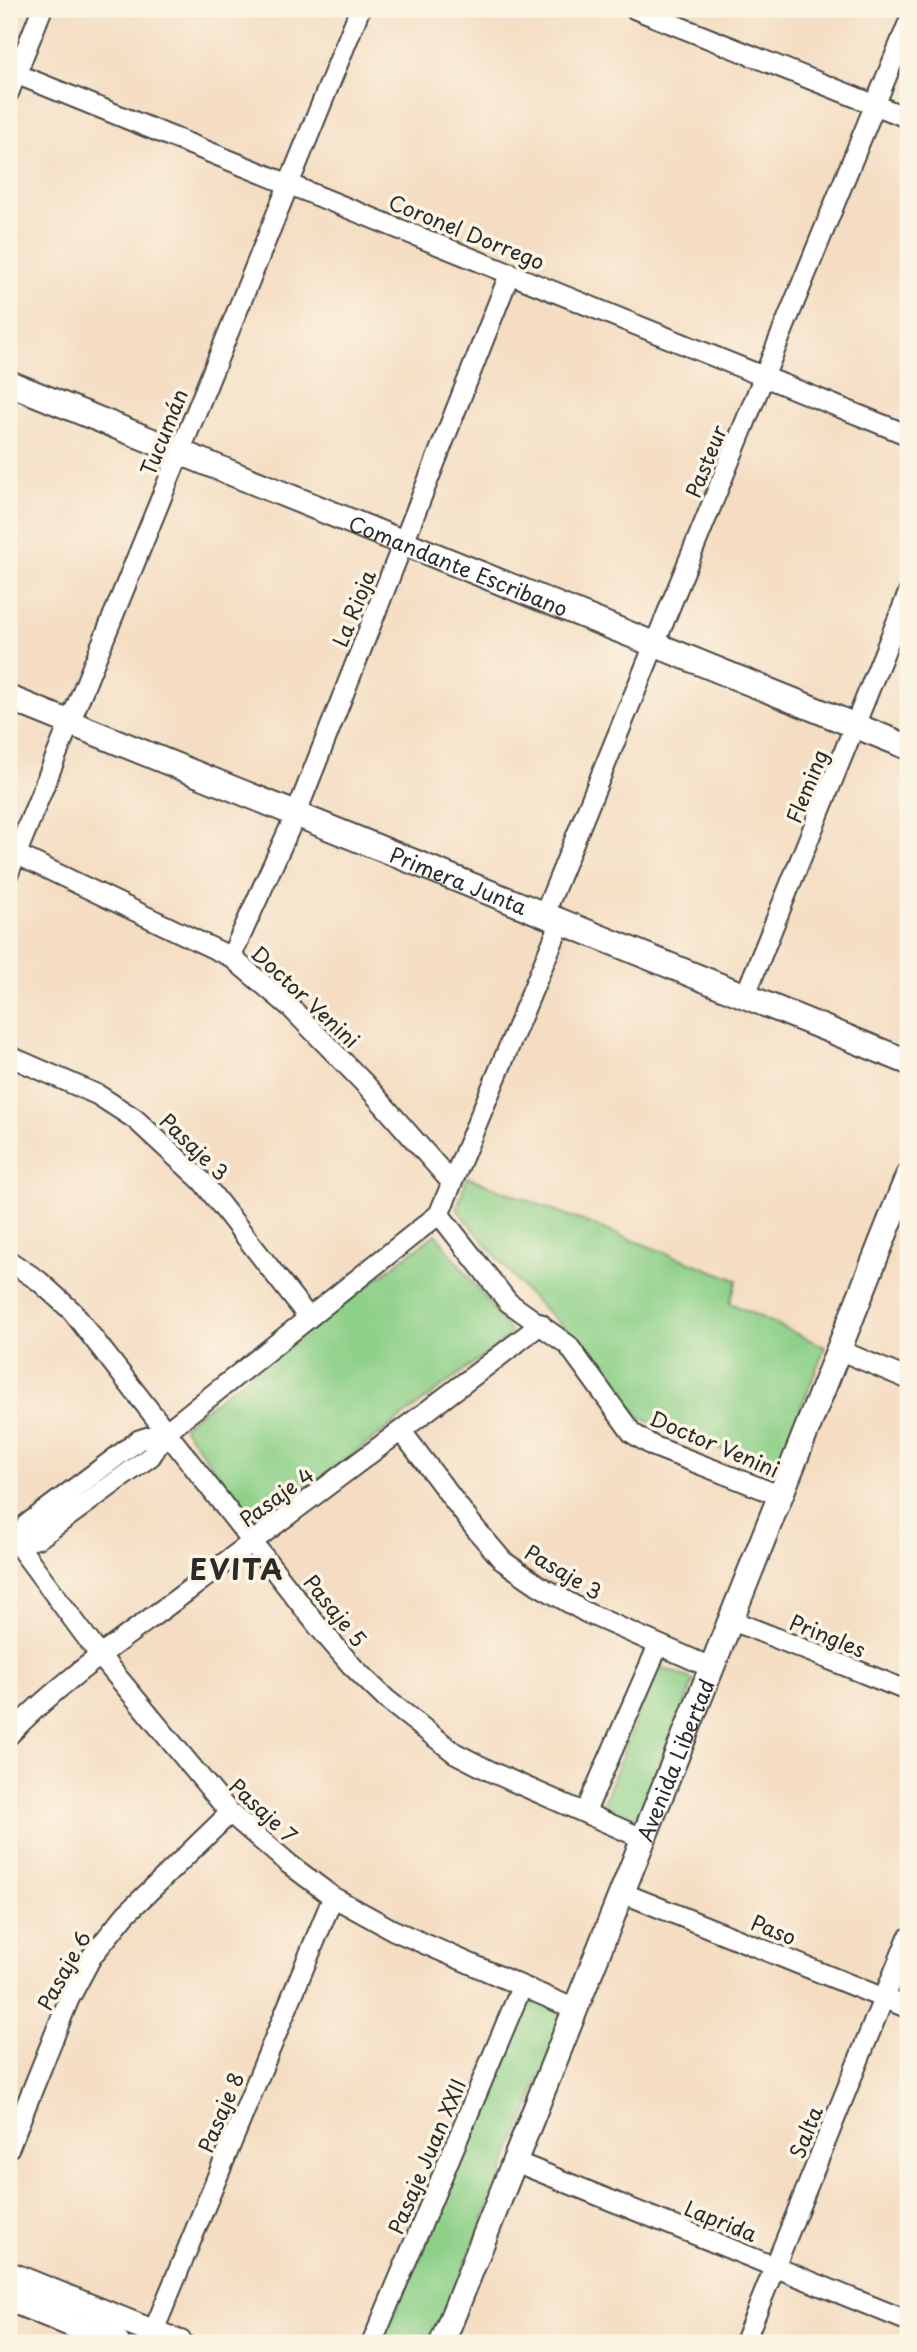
<svg xmlns="http://www.w3.org/2000/svg" width="917" height="2352" viewBox="0 0 917 2352" font-family="'Playpen Sans',sans-serif">
<style>
.green{fill:#8dd088;stroke:#5c7e5a;stroke-width:2}
.lines{fill:none;stroke-linecap:round;stroke-linejoin:round}
.minor-casing{stroke:#494642;stroke-width:23}
.major-casing{stroke:#494642;stroke-width:28}
.minor{stroke:#fff;stroke-width:19}
.major{stroke:#fff;stroke-width:24}
.labels{text-anchor:middle;dominant-baseline:central;stroke-width:7;stroke-linejoin:round;paint-order:stroke}
.street-label{font-size:21px;fill:#2b2b2b;stroke:#fcf5e5}
.district-label{font-size:28px;font-weight:bold;letter-spacing:2px;fill:#2b2b2b;stroke:#fcf5e5}
</style>
<rect width="100%" height="100%" fill="#fcf5e5"/>
<filter id="ink" filterUnits="userSpaceOnUse"><feTurbulence type="fractalNoise" baseFrequency=".0143" numOctaves="2"/><feDisplacementMap in="SourceGraphic" scale="14" xChannelSelector="R" yChannelSelector="G"/><feConvolveMatrix kernelMatrix="1 2 1 2 8 2 1 2 1" color-interpolation-filters="sRGB"/></filter>
<filter id="wash" filterUnits="userSpaceOnUse"><feTurbulence type="fractalNoise" baseFrequency=".00686" numOctaves="4" result="noise"/><feDisplacementMap in="SourceGraphic" scale="28" xChannelSelector="R" yChannelSelector="G"/><feGaussianBlur stdDeviation="1.57" result="paint"/><feColorMatrix in="noise" values="0 0 0 0 0 0 0 0 0 0 0 0 0 0 0 0 0 1.4 0 .05"/><feComposite in="paint" operator="in"/></filter>
<g filter="url(#wash)">
<rect width="100%" height="100%" fill="#f4ddc2"/>
<path class="green" d="M467,1177l270,103 -7,23 95,44 -49,124 -136,-53 -73,-88 -42,-39 -68,-82z
M436,1234l76,100 -254,192 -76,-100z
M657,1666l37,14 -58,141 -34,-13z
M528,1999l38,16 -132,328h-52z"/>
</g>
<g filter="url(#ink)">
<g class="lines">
<g class="minor-casing">
<path id="minor" d="M635,9l273,109
M9,71l899,364
M9,92l33,-83
M16,854l215,103 59,50 76,78 86,98
M9,872l351,-863
M544,915l364,-891
M231,957l65,-143 214,-541
M745,996l163,-402
M9,1056l89,39 37,24 67,62 107,137
M439,1214l69,88 60,43 64,88 21,13 128,50
M9,1261l30,20 33,30 245,314 35,41 34,33 69,54 39,20 150,66
M839,1350l69,29
M402,1432l72,95 29,34 35,24 49,28 125,55
M9,1533l92,124 129,156 59,51 44,33 60,33 184,80
M17,1544l22,-6 112,-82 16,-25 272,-217 122,-292
M17,1544l10,-20 112,-84 28,-9
M731,1620l177,71
M9,1735c51,-54 117,-98 177,-143 118,-90 238,-177 355,-268
M585,1813l73,-167
M623,1893l285,115
M9,2148l60,-149 23,-43 34,-42 104,-101
M516,2162l392,159
M149,2342l184,-445
M372,2343l150,-357
M744,2343l164,-405"/>
</g>
<g class="major-casing">
<g id="major">
<path id="s1" d="M9,383l899,364"/>
<path id="s2" d="M9,698l899,364"/>
<path d="M9,2274l171,69"/>
<path d="M9,2299l108,44"/>
<path id="s3" d="M442,2343l466,-1167"/>
</g>
</g>
<use href="#minor" class="minor"/>
<use href="#major" class="major"/>
</g>
</g>
<g class="labels">
<g class="street-label">
<text transform="translate(467 231) rotate(22)">Coronel Dorrego</text>
<text transform="translate(163 432) rotate(-68)">Tucumán</text>
<text transform="translate(705 461) rotate(-68)">Pasteur</text>
<text stroke="none"><textPath href="#s1" startOffset="485">Comandante Escribano</textPath></text>
<text transform="translate(353 608) rotate(-68)">La Rioja</text>
<text transform="translate(806 786) rotate(-68)">Fleming</text>
<text stroke="none"><textPath href="#s2" startOffset="485">Primera Junta</textPath></text>
<text transform="translate(306 996) rotate(43)">Doctor Venini</text>
<text transform="translate(195 1146) rotate(44)">Pasaje 3</text>
<text transform="translate(715 1443) rotate(23)">Doctor Venini</text>
<text transform="translate(276 1496) rotate(-36)">Pasaje 4</text>
<text transform="translate(564 1571) rotate(31)">Pasaje 3</text>
<text transform="translate(336 1610) rotate(51)">Pasaje 5</text>
<text transform="translate(828 1635) rotate(22)">Pringles</text>
<text stroke="none"><textPath href="#s3" startOffset="628">Avenida Libertad</textPath></text>
<text transform="translate(264 1810) rotate(43)">Pasaje 7</text>
<text transform="translate(774 1929) rotate(22)">Paso</text>
<text transform="translate(63 1970) rotate(-61)">Pasaje 6</text>
<text transform="translate(220 2112) rotate(-67)">Pasaje 8</text>
<text transform="translate(805 2132) rotate(-68)">Salta</text>
<text transform="translate(426 2156) rotate(-67)">Pasaje Juan XXII</text>
<text transform="translate(721 2220) rotate(22)">Laprida</text>
</g>
<g class="district-label">
<text x="237" y="1568">EVITA</text>
</g>
</g>
<rect width="917" height="2352" fill="none" stroke="#fcf5e5" stroke-width="35"/>
</svg>
